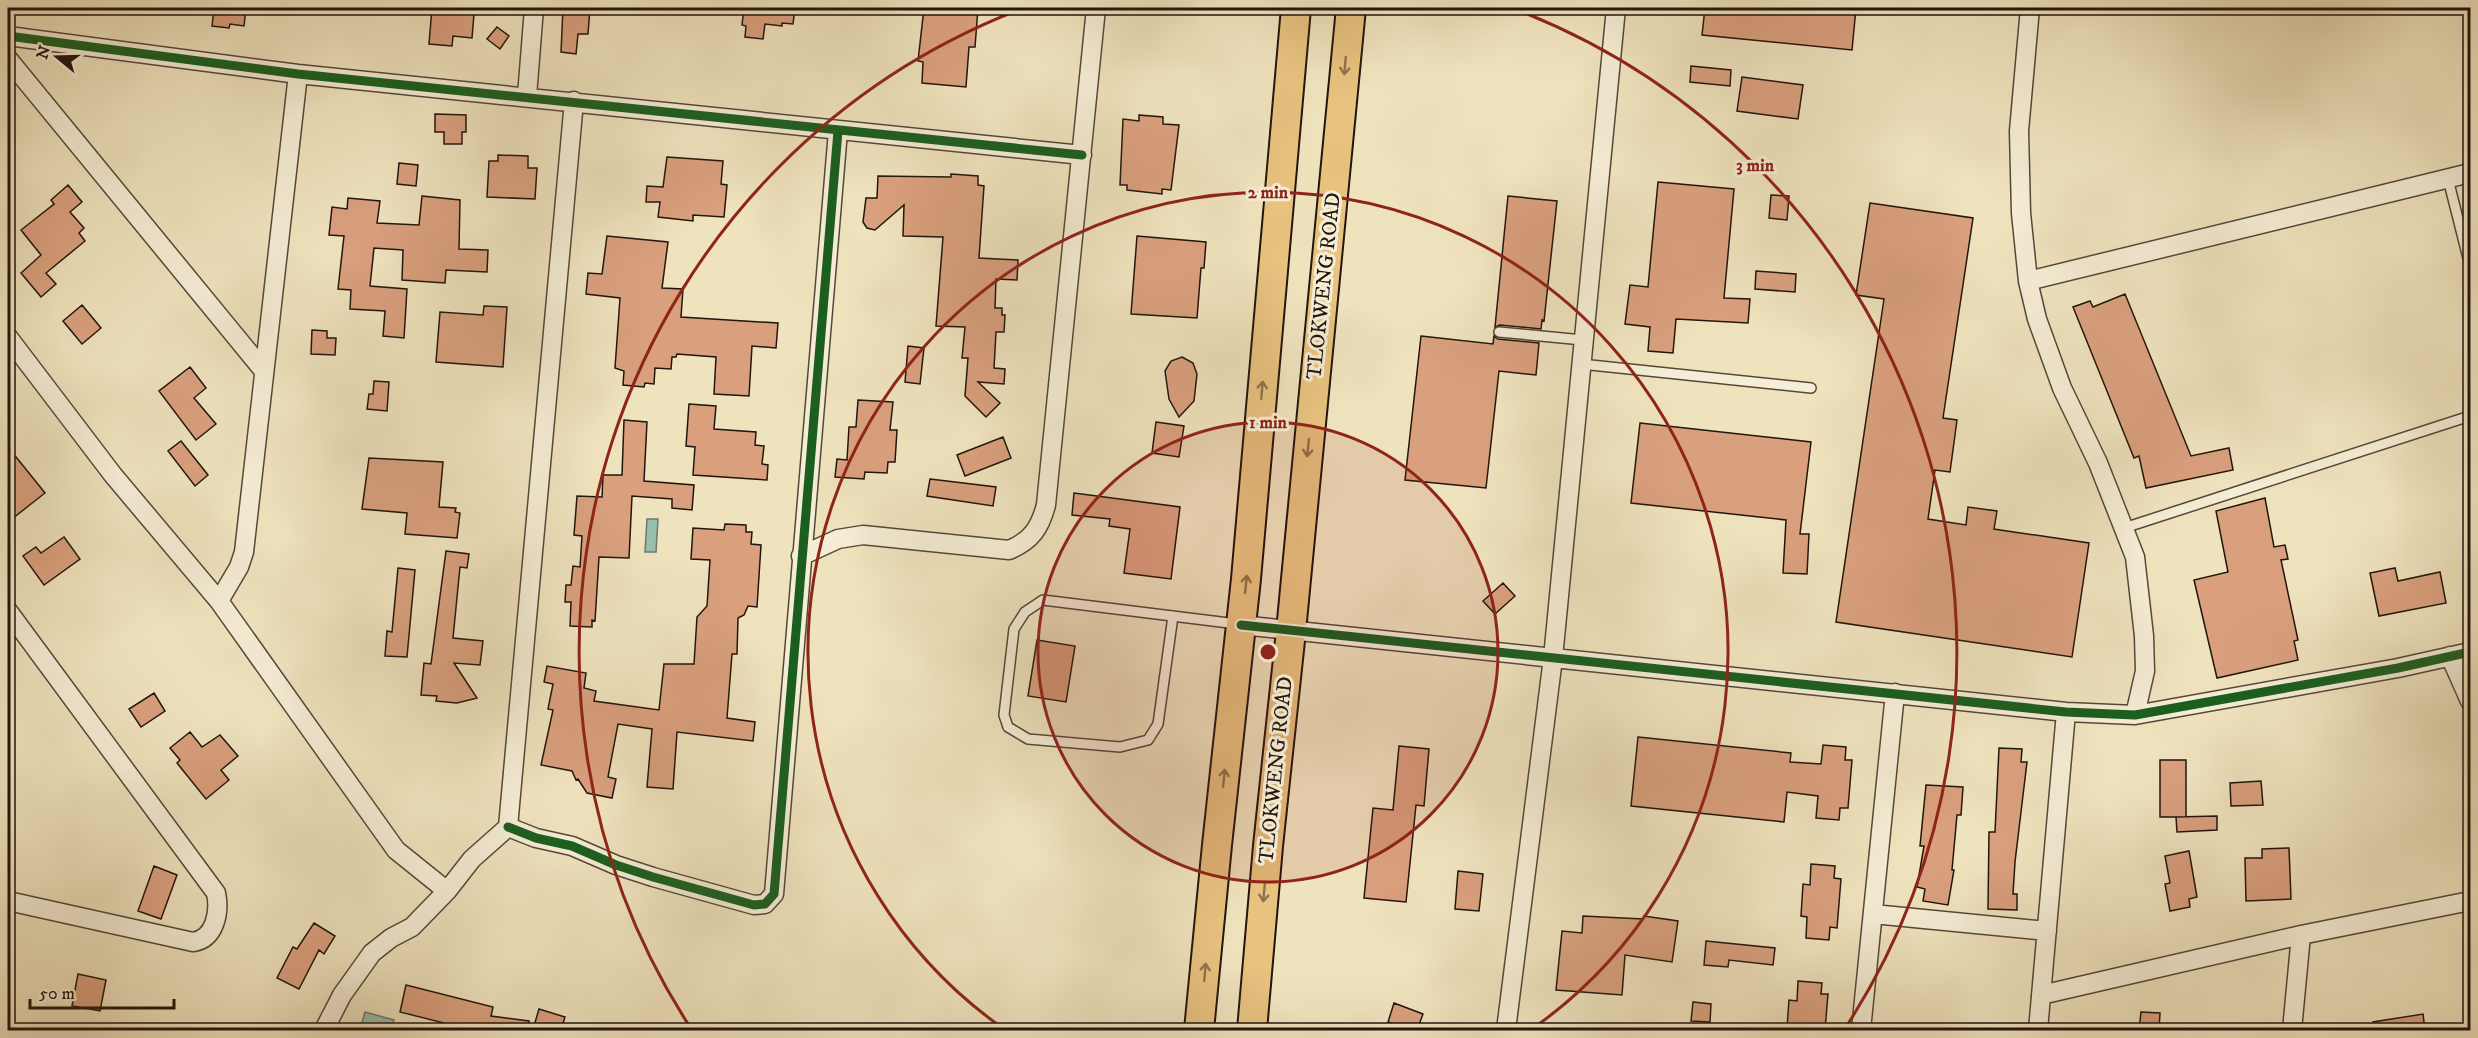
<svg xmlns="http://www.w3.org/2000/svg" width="2478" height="1038" viewBox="0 0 2478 1038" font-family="'IM FELL DW Pica',serif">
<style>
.water{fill:#9abeae;stroke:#6a7a6e;stroke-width:1.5}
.building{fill:#daa07e;stroke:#21150d;stroke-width:1.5}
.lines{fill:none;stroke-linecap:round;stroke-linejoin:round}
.lane-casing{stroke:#544839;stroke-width:12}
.street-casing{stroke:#544839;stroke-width:21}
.primary-casing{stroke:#21150d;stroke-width:32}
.lane{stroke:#f5edd5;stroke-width:9}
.street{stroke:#f5edd5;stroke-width:18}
.primary{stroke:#e8c27f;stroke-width:28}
.cycleway-casing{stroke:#f5edd5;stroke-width:13}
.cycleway{stroke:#1b5e20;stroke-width:9}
.oneway{stroke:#8e744c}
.ring{fill:none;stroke:#8f2418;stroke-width:3}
.labels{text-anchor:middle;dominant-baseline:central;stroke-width:6;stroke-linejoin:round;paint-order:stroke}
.street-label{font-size:21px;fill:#21150d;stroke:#f5edd5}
.centre{fill:#8f2418;stroke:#f5edd5;stroke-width:3}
.ring-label{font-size:18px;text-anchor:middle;font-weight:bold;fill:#8f2418;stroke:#f5edd5;stroke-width:6;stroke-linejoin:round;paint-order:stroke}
</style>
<rect width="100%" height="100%" fill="#efe3be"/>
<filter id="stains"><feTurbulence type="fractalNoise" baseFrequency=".00333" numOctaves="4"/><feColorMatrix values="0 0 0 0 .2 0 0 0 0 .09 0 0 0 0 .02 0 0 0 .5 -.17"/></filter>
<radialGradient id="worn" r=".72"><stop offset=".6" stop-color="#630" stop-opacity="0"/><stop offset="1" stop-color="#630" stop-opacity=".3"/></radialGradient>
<path class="water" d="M647,519h11l-2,33h-11z
M365,1012l29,8 -3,10 -31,-1z"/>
<path class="building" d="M214,8h32l-2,18 -14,-2 -1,4 -17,-2z
M432,8h36v5l6,1 -2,24 -19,-2 -1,10 -23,-2z
M563,8h27l-2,26h-10l-2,20 -15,-2z
M744,8h51l-2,16 -11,-1v3l-17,-2 -2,15 -18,-2 1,-11 -4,-1z
M924,8h54l-3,39h-6l-3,40 -44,-4 1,-21 -5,-1z
M1705,8h151l-4,42 -150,-15z
M497,27l12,9 -9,13 -13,-10z
M1691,66l40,4 -1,16 -40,-4z
M1742,77l61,8 -5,34 -61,-8z
M435,114l31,1v17h-4v12h-18v-12h-9z
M1139,115l24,2v7l16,1 -8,65 -9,-1v5l-35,-4v-5h-7l3,-66 16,2z
M498,155l30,1v12h9l-2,31 -48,-2 2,-36h9z
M667,157l56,4 -2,23 6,1 -3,32 -31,-2v6l-35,-4 2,-15h-14l1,-16 16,1z
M399,163l19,2 -2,21 -19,-2z
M951,174l27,2v9l6,1 -5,72 39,2 -1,20 -21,-1 -1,29h7v7h3l-1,17h-8l-2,36 11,1 -1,15 -26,-2 22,21 -14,14 -21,-21 3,-38h-6l3,-31 -29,-1 7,-89 -40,-1 1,-31 -29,25 -8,-2 -4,-6 3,-24h11l1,-22 73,1z
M1658,182l76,7 -10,109 26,1 -2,24 -72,-4 -3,34 -25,-2 2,-24 -25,-3 5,-39 18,2z
M68,185l14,17 -12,10 14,16 -5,5 6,8 -39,32 10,11 -15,13 -20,-24 20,-18 -20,-25 33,-26 -3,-4z
M1771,195l18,1 -2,24 -18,-2z
M422,196l38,4 -1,49 29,1 -1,22 -41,-2 -1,13 -43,-3 1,-30 -29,-2 -4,38 37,3 -3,49 -21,-2 2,-25 -35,-2 1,-19 -13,-1 6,-53 -15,-1 3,-28 15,2 1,-11 32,3 -3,22 42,2z
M1508,196l49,5 -13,120 -2,-1 -1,9 -41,-4 -5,2z
M1870,203l103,15 -30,200 14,2 -7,52 -15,-2 -7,49 38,6 2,-18 29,4 -3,18 95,14 -17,114 -236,-35 48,-323 -28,-4z
M607,236l61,6 -6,46 21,1 -2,28 97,6 -2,25 -24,-2 -3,50 -35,-2 2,-37 -39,-3 -1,3h-4l-1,12 -16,-1 -1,16 -9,-1 -1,4 -21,-2 1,-14 -9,-3 5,-70 -34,-4 2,-21 14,1z
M1137,236l69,6 -2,26h-3l-4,50 -66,-4z
M1756,271l40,3 -1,18 -40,-3z
M2125,294l66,162 38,-8 4,22 -87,18 -7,-32 -5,2 -61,-151 17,-6 3,6z
M82,305l19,23 -19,16 -19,-23z
M484,306l23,1 -4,60 -67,-5 4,-50 43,3z
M312,330l15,1v7h9l-1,17 -24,-1z
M1421,336l72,8 1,-8 4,3 41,4 -3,32 -37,-4 -13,117 -81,-8z
M908,346l16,2 -4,36 -15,-2z
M1182,357l11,6 4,11 -3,27 -15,16 -10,-18 -4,-28 6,-10z
M190,367l16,21 -12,10 22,26 -20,16 -37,-49z
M374,381l15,1 -2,29 -20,-2 2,-15h4z
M858,400l35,2 -3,28h7l-2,32h-7l-1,11 -22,-1 -1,7 -29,-2 2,-18 10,1 2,-33h7z
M689,404l27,2 -2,23 42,3 -1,13 9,1 -2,18 6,1 -1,15 -74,-5 2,-28 -9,-1z
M624,420l23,2 -3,59 50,4 -2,25 -20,-2v-9l-40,-3 -3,62 -30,-1 -4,64 -3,-1v7l-22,-1 1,-24h-6l1,-17h5l2,-19 7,1 2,-31 -8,-1 3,-39 25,1 1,-22h19z
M1156,422l28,4 -5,31 -27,-4z
M1640,423l171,19 -11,92h9l-2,40 -24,-1 3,-53 -155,-17z
M1003,437l8,21 -46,18 -8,-21z
M181,441l27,34 -13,11 -27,-35z
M8,447l37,46 -37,29z
M369,458l74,4 -4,45 17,1 -1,4 5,1 -3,25 -52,-4 2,-21 -45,-4z
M930,479l66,8 -3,19 -66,-10z
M1074,493l106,14 -9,72 -47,-6 6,-44 -21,-3 1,-7 -38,-4z
M2265,498l9,49 11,-2 3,14 -7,1 17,80 -4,1 4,19 -81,18 -23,-98 34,-8 -12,-61z
M725,524l21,1v7h6l-1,12 10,1 -4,62 -9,-1 -4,9 -6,3 -1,36h-5l-5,64 28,4 -2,19 -76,-9 -4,57 -26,-2 5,-58 -34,-5 -10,53 8,2 -4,19 -25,-5 -9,-14 -2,1 -4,-9 -31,-6 12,-55 -5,-1 5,-25 -9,-2 3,-16 39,7 -2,15 12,3 -2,10 65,9 5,-46h30l3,-47 10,-11 3,-46 -19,-1 2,-31 31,2z
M64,537l16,22 -36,26 -21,-29 13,-9 5,6z
M446,551l23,3 -2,14 -7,-1 -7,71 30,3 -3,24 -26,-2 23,35 -20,5 -21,-2 1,-5 -16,-1 3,-32 7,1z
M398,568l17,2 -8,87 -22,-1 2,-25 5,1z
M2395,568l3,13 42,-9 6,31 -67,13 -9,-43z
M1503,583l12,13 -20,18 -12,-13z
M1037,640l38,6 -9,56 -38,-6z
M154,693l11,18 -24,16 -12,-18z
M190,732l12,15 18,-12 18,21 -17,14 8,10 -23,19 -29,-36 3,-3 -10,-12z
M1638,737l153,16 -1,9 31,2 2,-19 23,2 -1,13h7l-4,48h-8l-1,12 -23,-2 2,-22 -31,-4 -3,30 -153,-16z
M1399,746l30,3 -5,57 -8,-1 -10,97 -42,-4 9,-90 20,2z
M1999,748l23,1 -1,13h6l-12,100 -2,32h4v16l-29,-1 1,-77h6z
M2160,760h26v57h-26z
M2261,781l2,24 -32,1 -1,-23z
M1926,785l37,2 -2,28h-4l-5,55h2l-6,35 -25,-4 2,-12 -8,-2 7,-41h-4z
M2217,816v14l-40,2 -1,-15z
M2289,848l2,51 -45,2 -1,-43h17v-9z
M2189,851l8,46 -8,2 1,8 -20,4 -5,-27 5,-1 -5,-27z
M1811,864l24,2 -1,12 7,1 -4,49 -7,-1 -1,13 -23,-2 1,-21 -6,-1 2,-32 7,1z
M154,866l23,9 -16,44 -23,-8z
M1458,871l25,3 -4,37 -24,-2z
M1583,916l60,3 1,-3 34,5 -6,41 -47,-7 -3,40 -66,-5 6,-59 20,2z
M314,923l21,13 -11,18 -5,-4 -20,39 -22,-11 16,-31 4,2z
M1706,941l69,7 -2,17 -44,-5 -1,7 -24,-2z
M78,974l28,6 -6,31 -28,-5z
M1798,981l24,2 -1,11h7l-3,36 -38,-2 2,-28 8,1z
M406,985l87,22 -2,9 38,5v9h-87l2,-7 -44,-11z
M1693,1002l18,2 -1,18 -19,-1z
M1394,1003l29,11 -6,16h-6l-23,-8z
M539,1009l26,8 -4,13h-11l-16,-4z
M2141,1012l19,1 -1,17h-20z
M2423,1014l2,16h-51l-1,-8z"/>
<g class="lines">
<g class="lane-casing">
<path id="lane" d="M2448,179l22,87
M1499,332l84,8
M1581,364l230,24
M2124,528l346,-112
M1173,616l-15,108 -10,16 -28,7 -92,-8 -20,-12 -4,-12 10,-86 11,-17 18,-12 194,24"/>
</g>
<g class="street-casing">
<path id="street" d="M2030,8l-11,123 2,82 7,68 9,38 25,69 36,75 37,94 9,79 1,35 -10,44
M8,36l290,38 784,81
M8,59l256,312
M527,96l7,-88
M2028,281l442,-108
M8,337l105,138 106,126 177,249 51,41
M801,556l37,-17 25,-4 146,15c22,-9 31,-22 37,-45l50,-497
M219,601l20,-34 5,-15 54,-478
M8,611l208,282c4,19 -1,46 -23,49l-185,-41
M1241,625l825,87 69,3 263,-47 72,-16
M2450,656l20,45
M508,827l28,11 36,8 44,19 37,12 101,28 11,-1 9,-10 64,-763
M1873,914l174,17
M2041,995l260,-60 169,-34
M324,1030l18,-35 30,-42 19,-15 21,-11 35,-36 25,-32 36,-32 66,-726
M1506,1030l47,-372 63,-650
M1861,1030l34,-337
M2038,1030l28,-318
M2292,1030l9,-95"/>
</g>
<g class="primary-casing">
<path id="primary" d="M1199,1030l18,-185 29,-266 50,-571
M1252,1030l16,-184 23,-215 60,-623"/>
</g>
<use href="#lane" class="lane"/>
<use href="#street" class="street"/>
<use href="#primary" class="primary"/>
<g class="cycleway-casing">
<path id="cycleway" d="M8,36l290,38 784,81
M1241,625l825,87 69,3 263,-47 72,-16
M508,827l28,11 36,8 44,19 37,12 101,28 11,-1 9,-10 64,-763"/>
</g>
<use href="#cycleway" class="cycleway"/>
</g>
<defs><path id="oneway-shaft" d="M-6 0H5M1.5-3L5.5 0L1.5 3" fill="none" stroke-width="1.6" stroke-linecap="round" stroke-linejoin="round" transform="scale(1.5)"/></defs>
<g class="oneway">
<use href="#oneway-shaft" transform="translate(1345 66) rotate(95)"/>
<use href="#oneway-shaft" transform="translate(1262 390) rotate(-85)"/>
<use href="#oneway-shaft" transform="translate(1308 448) rotate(96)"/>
<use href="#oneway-shaft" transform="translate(1246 584) rotate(-84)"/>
<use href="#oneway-shaft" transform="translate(1224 778) rotate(-84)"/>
<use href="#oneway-shaft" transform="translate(1264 893) rotate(95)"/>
<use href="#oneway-shaft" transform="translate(1205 972) rotate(-85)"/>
</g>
<circle cx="1268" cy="652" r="230" fill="#8f2418" fill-opacity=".12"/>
<g class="ring">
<circle cx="1268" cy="652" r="230"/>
<path d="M1004 1029A460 460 0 1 1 1532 1029"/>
<path d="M690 1027A689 689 0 0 1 1021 9M1515 9A689 689 0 0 1 1846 1027"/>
</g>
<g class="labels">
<g class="street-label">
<text transform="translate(1324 286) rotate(-84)">TLOKWENG ROAD</text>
<text transform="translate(1276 770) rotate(-84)">TLOKWENG ROAD</text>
</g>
</g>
<circle cx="1268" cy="652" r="9" class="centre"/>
<g class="ring-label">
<text x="1755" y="171">3 min</text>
<text x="1268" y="198">2 min</text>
<text x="1268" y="428">1 min</text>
</g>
<rect width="2478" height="1038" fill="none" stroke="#efe3be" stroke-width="30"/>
<rect x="9" y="9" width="2460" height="1020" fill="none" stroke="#21150d" stroke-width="3"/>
<rect x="15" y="15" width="2448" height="1008" fill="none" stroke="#21150d" stroke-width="1.5"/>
<g transform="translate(57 57) rotate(289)" stroke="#f5edd5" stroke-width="4.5" paint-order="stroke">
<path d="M0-4.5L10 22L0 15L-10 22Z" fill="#21150d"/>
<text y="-9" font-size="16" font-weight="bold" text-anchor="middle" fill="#21150d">N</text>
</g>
<path d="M30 999v9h144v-9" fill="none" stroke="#21150d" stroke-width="3"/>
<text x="39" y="999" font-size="18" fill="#21150d" stroke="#f5edd5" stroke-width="4.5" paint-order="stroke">50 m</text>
<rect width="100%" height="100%" filter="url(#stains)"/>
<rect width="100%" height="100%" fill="url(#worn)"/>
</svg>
